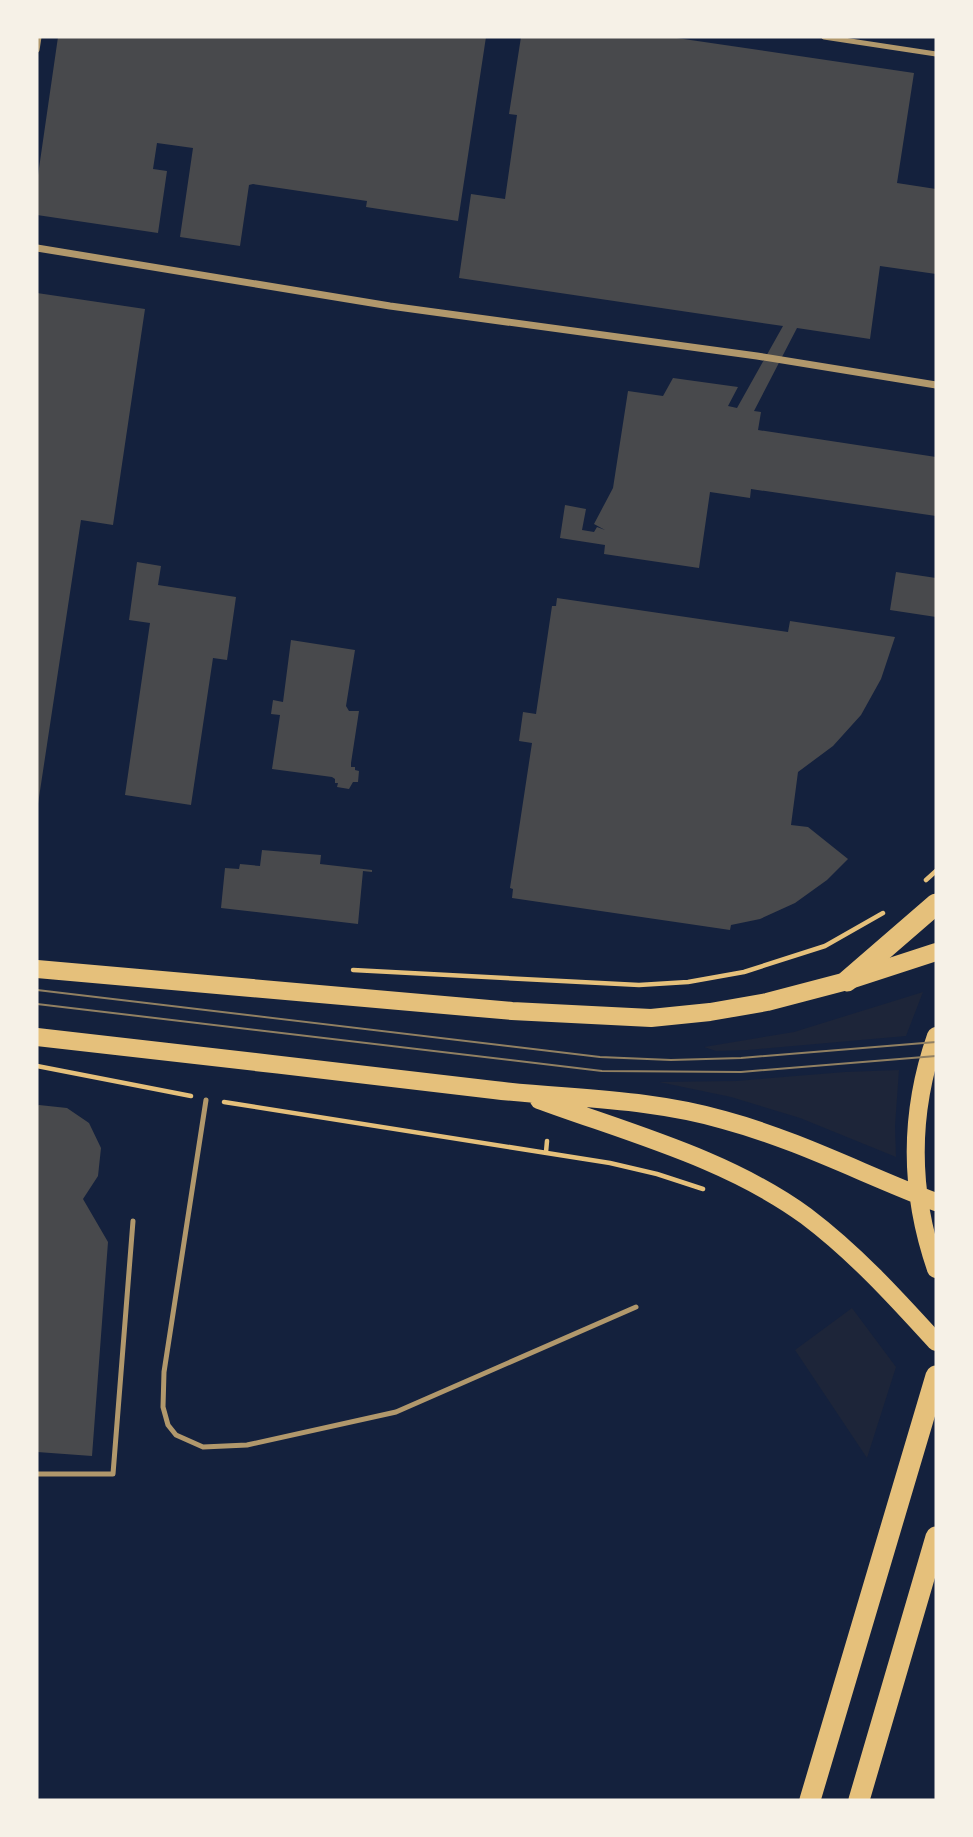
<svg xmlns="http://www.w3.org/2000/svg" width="973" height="1837" viewBox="0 0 973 1837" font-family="Barlow,sans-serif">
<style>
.green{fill:#1d2539}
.building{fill:#48494c}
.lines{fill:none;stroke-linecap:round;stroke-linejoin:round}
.path{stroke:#e5c07b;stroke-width:4.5}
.service{stroke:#b1986c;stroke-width:5}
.minor{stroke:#b1986c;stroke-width:7}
.primary{stroke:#e5c07b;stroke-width:18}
.motorway{stroke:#e5c07b;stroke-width:21}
.tram{stroke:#918062;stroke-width:2}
</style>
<rect width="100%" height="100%" fill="#14213d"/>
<path class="green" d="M923,992l-17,44 -158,14 -32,1 -12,-4 90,-15z
M899,1070l-4,56 1,31 -96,-39 -69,-21 -72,-15 77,-1 109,-9z
M852,1308l44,59 -29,91 -72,-108z"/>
<path class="building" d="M58,37h428l-28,184 -92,-14 1,-6 -114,-17 -4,1 -9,61 -60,-9 13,-89 -36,-5 -4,26 14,2 -9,62 -121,-18v-33z
M521,37h149l244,36 -17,110 39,6v85l-56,-8 -10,73 -73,-11 -43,83 7,1 -3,18 178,27v59l-185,-27 -1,9 -40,-6 -11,76 -95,-14 1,-9 -45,-7 5,-33 21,4 -4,21 12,2 3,-5 8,3 -11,-6 19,-36 15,-97 35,5 10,-18 65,9 -10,19 9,2 46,-82 -324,-48 12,-84 34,5 12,-84 -8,-1z
M37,293l108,16 -32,216 -32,-5 -43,284z
M137,562l24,4 -3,19 78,12 -9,63 -14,-2 -22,147 -66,-10 25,-172 -21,-3z
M896,572l40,6v39l-46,-7z
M557,598l231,34 2,-11 105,16 -14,42 -20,36 -28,31 -35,26 -7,53 17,2 40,32 -21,21 -32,23 -35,16 -29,6 -1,5 -218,-32 1,-9 -3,-1 22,-145 -13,-2 4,-29 13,2 16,-108h4z
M291,640l64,10 -9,56 3,5h10l-8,52v4h4v3l4,1 -1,11h-5l-4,7 -12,-2 1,-4h-3v-4l-3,-2 -60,-8 8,-54 -9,-1 2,-14 10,2z
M262,850l59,5 -1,9 52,6v2l-9,-1 -5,53 -137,-16 4,-40 14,1 1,-5 20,2z
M39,1105l28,3 22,15 12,25 -3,28 -15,23 25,43 -16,214 -55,-4v-346z"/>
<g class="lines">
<path class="path" d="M926,880l10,-9
M353,970l286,15 49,-3 56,-10 81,-26 58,-33
M37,1066l154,30
M224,1102l386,61 47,11 46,15
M546,1152l1,-11"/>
<path class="service" d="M824,37l112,17
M37,50l2,-13
M206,1100l-42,272 -1,35 5,18 8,10 27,12 44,-2 149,-33 240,-105
M37,1474h76l20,-253"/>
<path class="minor" d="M37,248l353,58 367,50 179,29"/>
<path class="primary" d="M37,969l475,42 139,7 59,-6 57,-10 80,-21 89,-29
M936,1036c-27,77 -27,155 0,233
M37,1037c152,17 305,35 457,53 77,9 155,8 230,30 74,20 141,55 212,82
M539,1100c90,33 189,59 267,116 49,37 89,81 130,126"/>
<path class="motorway" d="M847,981l89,-77
M810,1800l126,-424
M859,1800l77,-263"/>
<path class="tram" d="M37,990l563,67 71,3 70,-2 195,-16
M37,1004l565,67 139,1 195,-16"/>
</g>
<rect width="973" height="1837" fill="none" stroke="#f6f1e7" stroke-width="77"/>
</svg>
